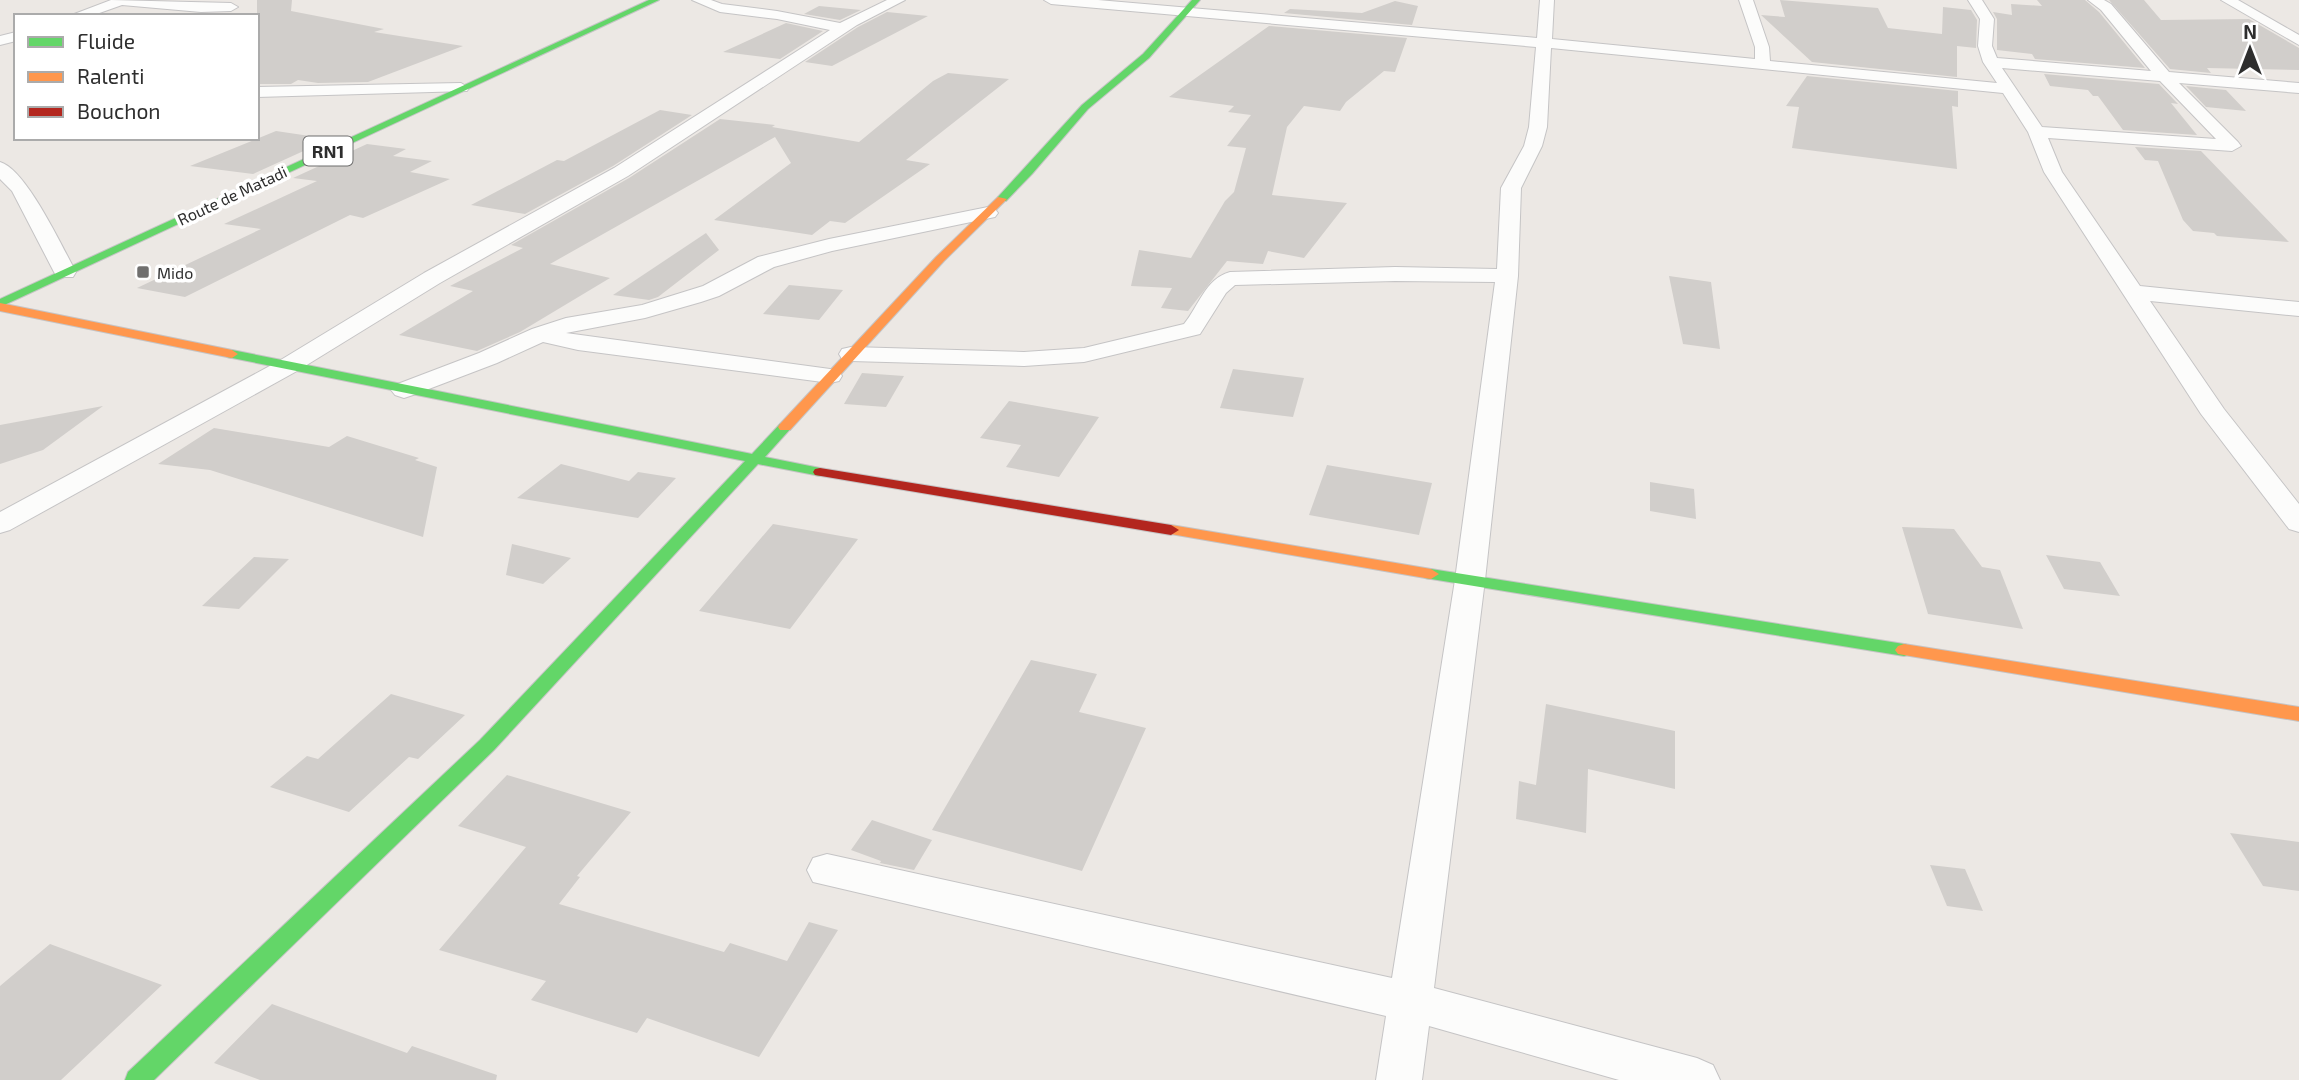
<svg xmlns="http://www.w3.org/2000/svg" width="2299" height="1080" viewBox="0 0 2299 1080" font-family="'Exo 2',sans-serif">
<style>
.building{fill:#d1cecb}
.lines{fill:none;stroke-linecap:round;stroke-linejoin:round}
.street-casing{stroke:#c5c4c5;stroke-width:2}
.fast-casing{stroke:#c5c4c5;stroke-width:2}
.slow-casing{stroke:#c5c4c5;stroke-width:2}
.jam-casing{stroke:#c5c4c5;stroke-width:2}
.street{fill:#fcfcfb;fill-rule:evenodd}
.fast{fill:#63d668;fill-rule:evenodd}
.slow{fill:#ff974d;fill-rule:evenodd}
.jam{fill:#b3261e;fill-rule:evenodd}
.poi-dot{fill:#706f6e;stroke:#fff;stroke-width:2.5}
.labels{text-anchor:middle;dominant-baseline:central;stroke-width:7;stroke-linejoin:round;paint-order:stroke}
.far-street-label{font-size:16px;fill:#2e2e2e;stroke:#fff}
.far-poi-label{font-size:16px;fill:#2e2e2e;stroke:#fff;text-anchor:start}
.shield{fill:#fff;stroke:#6d6d6d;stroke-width:2}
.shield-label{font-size:18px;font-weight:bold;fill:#2e2e2e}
</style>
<rect width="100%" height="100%" fill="#ece8e4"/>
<path class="building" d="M257,0h35l-1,11 93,18 -10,3 89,14 -95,36 -50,1 -20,-3 -7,4h-34z
M1780,0l98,8 10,20 54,6 1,-27 28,3 6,10 -1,28 -19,-2v31l-145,-15 -51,-47 24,2z
M2037,0h48l14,12 46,56 -110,-9 -3,-5 -35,-4v-31l-4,-7 19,3 -1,-11 31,2z
M2109,0h35l17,20 88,-1 50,29v22l-92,-2 4,5 -41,-4z
M1395,1l23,5 -6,19 -128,-12 6,-4 72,4z
M819,6l42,4 -21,10 -36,-6z
M887,12l41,4 -96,50 -27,-4 53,-35z
M786,23l37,8 -43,28 -57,-7z
M1269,26l138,12 -12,34 -11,-1 -38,31 -6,9 -36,-5 -17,21 -15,68 75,8 -43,55 -36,-7 -5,13 -36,-3 -39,50 -27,-3 11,-20 -41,-2 8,-36 52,8 34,-57 9,-9 12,-44 -19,-2 24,-31 -23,-3 6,-6 -65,-9z
M948,73l61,6 -103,81 24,4 -85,59 -15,-2 -18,14 -98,-15 77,-57 -16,-26 -225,127 60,14 -90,54 -43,19 -78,-16 74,-44 -23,-5 73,-38 -12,-3 118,-67 91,-59 55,6 -3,2 87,15 74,-61z
M2044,74l115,10 19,20 -7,-1 26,32 -74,-5 -25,-34h-5l-5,-6 -38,-4z
M1807,76l151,15v16l-6,-1 5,63 -165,-21 7,-41 -13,-1z
M2186,86l40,4 20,21 -40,-4z
M660,110l32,5 -79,51 -88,48 -54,-9 86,-45 7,1z
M276,131l54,8 -77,35 -63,-8z
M367,144l39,5 -13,7 39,5 -22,11 40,7 -87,39 -13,-3 -165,82 -48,-9 124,-59 -37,-5 93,-43 -24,-3z
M2135,147l66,4 88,91 -72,-6 -3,-3 -21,-2 -10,-11 -25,-59 -13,-1z
M706,233l13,17 -61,47 -9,3 -36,-5z
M1669,276l42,6 9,67 -37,-5z
M789,285l54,5 -24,30 -56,-6z
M1233,369l71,9 -11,39 -73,-9z
M862,373l42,3 -18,31 -42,-3z
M1009,401l90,16 -40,60 -53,-10 15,-22 -41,-7z
M103,406l-60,44 -43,14v-39z
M214,428l115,19 18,-11 72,22 -4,2 22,7 -14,70 -213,-67 -52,-6z
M561,464l68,17 9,-9 38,6 -38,40 -121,-20z
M1327,465l105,18 -13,52 -110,-20z
M1650,482l44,7 2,30 -46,-8z
M773,524l85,15 -68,90 -91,-18z
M1902,527l52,2 28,38 18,3 23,59 -95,-15z
M512,544l59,14 -28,26 -37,-9z
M2046,555l54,7 20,34 -56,-7z
M254,557l35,2 -50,50 -37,-3z
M1031,660l66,14 -18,38 67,16 -64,143 -150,-41z
M391,694l74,21 -47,44 -9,-2 -60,55 -79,-25 37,-31 11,3z
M1546,704l129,27v58l-87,-20 -2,64 -70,-14 3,-38 17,4z
M507,775l124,37 -54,64 3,1 -21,27 165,48 6,-9 57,18 22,-39 29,8 -79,127 -112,-39 -10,15 -106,-33 15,-19 -107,-31 87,-103 -68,-21z
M872,820l60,20 -18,30 -34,-7 1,-2 -30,-11z
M2230,833l69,9v49l-36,-5z
M1930,865l35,4 18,42 -36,-5z
M50,944l112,41 -101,95h-61v-94z
M272,1004l135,49 5,-7 85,29 -1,5h-236l-46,-17z"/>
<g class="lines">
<g class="street-casing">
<path id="street" d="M111,0l120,3 7,4 -7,4 -30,1 -79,-7 -31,11h-22z
M692,0h19l11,4 55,7 63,12 47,-23h18l-48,25 -229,151 -188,107 -143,88 -287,159 -10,3v-21l279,-151 145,-88 190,-105 216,-138 -53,-11 -57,-7z
M1044,0h54l439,38 3,-38h14l-2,39 203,20v-12l-16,-47h14l16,47 1,14 227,22 -14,-21 -5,-16 2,-27 -12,-19h14l12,19 -2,27 5,12 154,13 -50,-61 -13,-10h16l7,4 58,68 130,11v10l-120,-10 59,59 3,4 -9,5 -184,-13 14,34 78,114 159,16v14l-149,-15 74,108 75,95v28l-10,-3 -88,-115 -157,-242 -16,-40 -25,-39 -452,-45 -4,79 -5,19 -21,42 -3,88 -33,304 -51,408 263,70 16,7 7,15h-101l-190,-54 -7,54h-46l10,-64 -573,-134 -6,-12 6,-12 14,-4 565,124 63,-398 40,-298 -100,-1 -160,4 -9,8 -26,41 -116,28 -60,4 -173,-5 -9,-2 -3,-5 3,-5 9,-2 173,5 60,-4 100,-24c15,-18 21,-45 46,-52l165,-5 102,2 4,-81 23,-42 5,-19 7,-80 -485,-43zM2002,68l158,13 56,58 -174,-12z
M2221,0h17l61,35v10z
M16,32v9l-16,4v-9z
M461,83l8,5 -2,3 -210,6v-10z
M0,162c26,7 62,85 76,110l-3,5h-16l-3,-5 -42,-81 -12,-12z
M988,207l7,2 3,4 -3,4 -163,34 -58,16 -55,29 -18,6 -56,16 -79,15 264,36 9,2 3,5 -3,5 -9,2 -252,-33 -35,-8 -46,21 -84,32 -9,3 -9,-3 -4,-5 4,-5 84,-32 53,-24 34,-11 76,-13 61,-19 55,-29 71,-18z"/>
</g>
<g class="fast-casing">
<path id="fast" d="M649,0h10l-659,307v-8z
M1192,0h8l-51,58 -61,51 -56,65 -26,27h-8v-4l84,-92 61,-51z
M232,350l520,104 28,-30 5,-1 7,4 -27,30 55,11 7,4 -7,4 -62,-12 -264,286 -340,330h-29l3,-8 352,-332 265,-279 -518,-104v-6z
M1431,569l473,75 6,2 3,4 -3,4 -6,2 -479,-78 -2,-4z"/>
</g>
<g class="slow-casing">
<path id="slow" d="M998,197l9,2 -63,62 -154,169h-10l-2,-3 2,-3 156,-167z
M0,303l232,47 6,4 -6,4 -232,-47z
M1171,525l260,44 8,5 -8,5 -266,-46 -2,-3z
M1904,644l395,63v14l-401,-67 -3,-4 3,-4z"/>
</g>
<g class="jam-casing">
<path id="jam" d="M820,468l351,57 8,5 -8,5 -356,-60 -2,-3 2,-3z"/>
</g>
<use href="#street" class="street"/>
<use href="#fast" class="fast"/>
<use href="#slow" class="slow"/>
<use href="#jam" class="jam"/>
</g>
<rect class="poi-dot" x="136" y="265" width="14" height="14" rx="3.5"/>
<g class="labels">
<g class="far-street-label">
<text transform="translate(232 195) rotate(-25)">Route de Matadi</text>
</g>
<g class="far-poi-label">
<text x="157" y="272">Mido</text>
</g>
<rect class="shield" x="303.5" y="136.5" width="49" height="29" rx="5"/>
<g class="shield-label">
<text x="328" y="151">RN1</text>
</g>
</g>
<rect x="14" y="14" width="245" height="126" fill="#ffffff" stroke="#ababab" stroke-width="2"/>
<rect x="28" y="37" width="35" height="10" fill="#63d668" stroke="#ababab" stroke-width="2"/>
<text x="77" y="49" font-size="21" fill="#2e2e2e">Fluide</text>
<rect x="28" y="72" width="35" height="10" fill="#ff974d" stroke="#ababab" stroke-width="2"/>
<text x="77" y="84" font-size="21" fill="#2e2e2e">Ralenti</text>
<rect x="28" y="107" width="35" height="10" fill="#b3261e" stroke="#ababab" stroke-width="2"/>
<text x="77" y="119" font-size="21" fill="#2e2e2e">Bouchon</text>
<g transform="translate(2250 49)" stroke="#ffffff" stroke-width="5" paint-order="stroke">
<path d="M0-5L12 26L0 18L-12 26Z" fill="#2e2e2e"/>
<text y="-10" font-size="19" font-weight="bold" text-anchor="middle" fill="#2e2e2e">N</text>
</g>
</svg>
